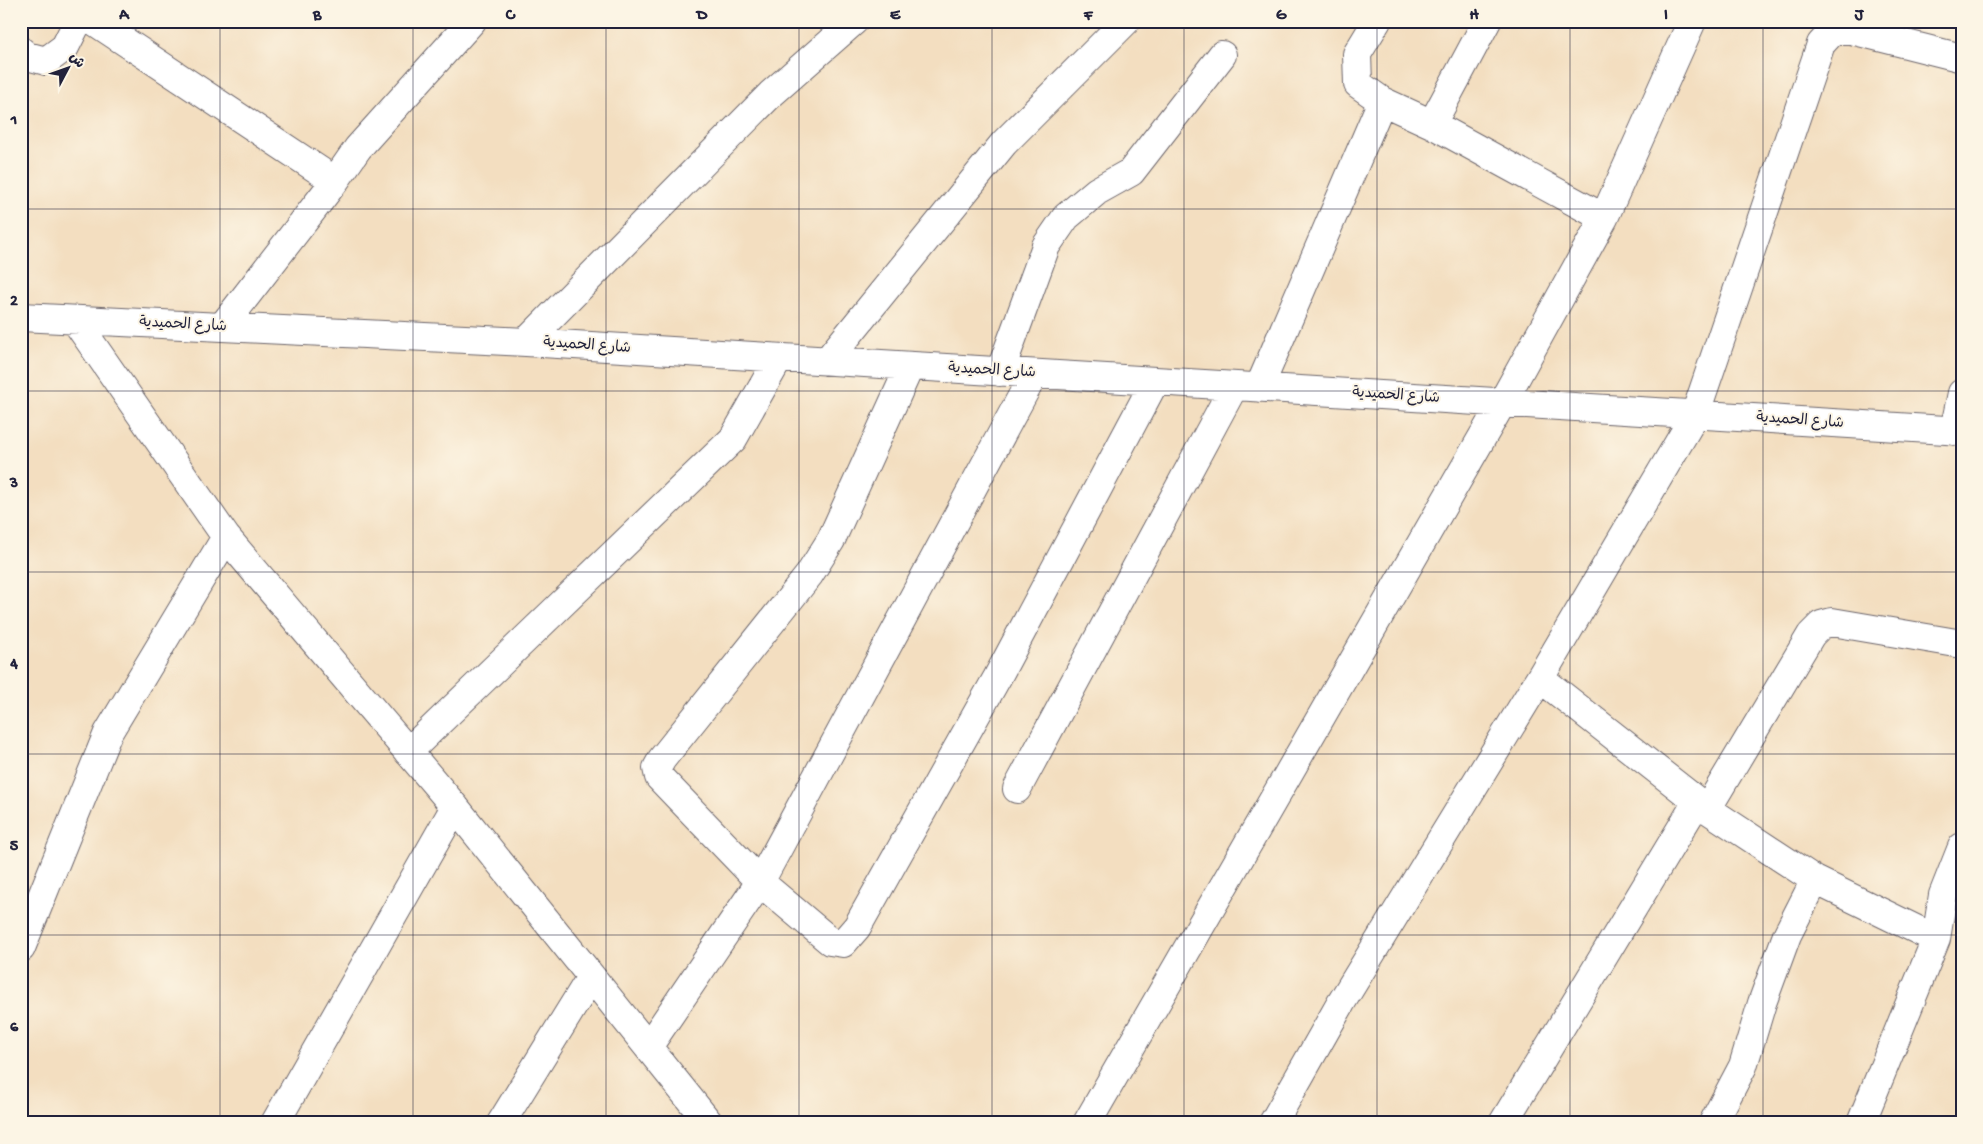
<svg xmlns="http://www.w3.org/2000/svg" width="1983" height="1144" viewBox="0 0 1983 1144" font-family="'Gochi Hand','Playpen Sans Arabic',sans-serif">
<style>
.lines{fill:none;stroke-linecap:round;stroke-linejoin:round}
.minor-casing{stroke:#6b646a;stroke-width:30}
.minor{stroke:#fff;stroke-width:28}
.grid{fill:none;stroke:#22223b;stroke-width:1;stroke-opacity:0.55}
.labels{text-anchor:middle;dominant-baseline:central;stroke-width:4;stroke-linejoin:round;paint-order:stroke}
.street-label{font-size:15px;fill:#22223b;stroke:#fcf5e5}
.neatline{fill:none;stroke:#22223b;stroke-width:2}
.grid-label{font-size:16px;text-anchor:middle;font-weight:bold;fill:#22223b}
</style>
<rect width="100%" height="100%" fill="#fcf5e5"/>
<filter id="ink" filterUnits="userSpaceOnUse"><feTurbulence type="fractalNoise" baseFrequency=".02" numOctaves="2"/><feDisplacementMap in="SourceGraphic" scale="10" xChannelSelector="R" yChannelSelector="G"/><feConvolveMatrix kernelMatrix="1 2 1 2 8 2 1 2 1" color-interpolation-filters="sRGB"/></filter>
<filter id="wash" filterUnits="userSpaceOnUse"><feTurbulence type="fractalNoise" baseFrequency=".0096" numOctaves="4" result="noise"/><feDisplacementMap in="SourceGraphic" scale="20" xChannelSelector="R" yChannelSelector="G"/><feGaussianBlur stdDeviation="1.12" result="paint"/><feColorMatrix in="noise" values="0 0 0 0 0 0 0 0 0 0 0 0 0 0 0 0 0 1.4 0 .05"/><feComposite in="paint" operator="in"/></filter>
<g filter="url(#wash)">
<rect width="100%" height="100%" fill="#f3dec0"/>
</g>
<g filter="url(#ink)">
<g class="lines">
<g class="minor-casing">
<path id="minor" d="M94,21l241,160
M1377,21l-20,33 1,30 24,17 50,23 172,94
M21,51l6,5 19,5 19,-14 13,-26
M1432,124l55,-103
M21,317l505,25 1436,89
M75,320l151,217 229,270 254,316
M222,327l113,-146 23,-33 114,-127
M526,342l245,-248 83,-73
M827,361l177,-218 122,-122
M910,366l-79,174 -22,35 -147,184 -5,9 2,9 101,105 70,59 13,2 14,-16 140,-249 158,-297
M1000,372l46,-126 20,-29 31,-26 34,-19 91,-117
M1259,388l123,-287
M1954,431l8,-38
M1540,678l167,131 108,71 121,59
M408,752l325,-313 46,-81
M1017,789l217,-403
M1707,809l104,-174 10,-10 11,-3 130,22
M21,948l87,-215 118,-196
M648,1047l112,-165 274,-508
M275,1123l180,-316
M501,1123l90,-146
M1087,1123l415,-720 102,-185 88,-197
M1273,1123l68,-120 199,-325 155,-263 126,-371 13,-14h17l111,28
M1503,1123l194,-321
M1713,1123l30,-57 19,-63 25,-68 28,-55
M1861,1123l75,-184 7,-44 19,-48"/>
</g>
<use href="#minor" class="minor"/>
</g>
</g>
<path class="grid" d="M220,21v1102M413,21v1102M606,21v1102M799,21v1102M992,21v1102M1184,21v1102M1377,21v1102M1570,21v1102M1763,21v1102M21,209h1941M21,391h1941M21,572h1941M21,754h1941M21,935h1941"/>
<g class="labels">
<g class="street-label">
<text transform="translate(183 325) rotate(3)">شارع الحميدية</text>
<text transform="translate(587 346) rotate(4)">شارع الحميدية</text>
<text transform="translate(992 371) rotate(3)">شارع الحميدية</text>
<text transform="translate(1396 396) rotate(4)">شارع الحميدية</text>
<text transform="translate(1800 421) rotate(4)">شارع الحميدية</text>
</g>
</g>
<rect width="1983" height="1144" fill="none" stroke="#fcf5e5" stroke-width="55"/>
<g transform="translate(68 68) rotate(49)" stroke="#fcf5e5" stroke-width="4" paint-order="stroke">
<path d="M0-4L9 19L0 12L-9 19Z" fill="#22223b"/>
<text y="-8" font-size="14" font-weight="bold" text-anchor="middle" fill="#22223b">ش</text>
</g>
<rect x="28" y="28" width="1928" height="1088" class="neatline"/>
<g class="grid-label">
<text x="124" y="19">A</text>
<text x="317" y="19">B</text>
<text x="510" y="19">C</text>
<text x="702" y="19">D</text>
<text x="895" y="19">E</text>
<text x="1088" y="19">F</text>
<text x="1281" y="19">G</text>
<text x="1474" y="19">H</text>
<text x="1666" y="19">I</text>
<text x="1859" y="19">J</text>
<text x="14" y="124">1</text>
<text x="14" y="305">2</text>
<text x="14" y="487">3</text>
<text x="14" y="668">4</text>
<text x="14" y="850">5</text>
<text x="14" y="1031">6</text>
</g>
</svg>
